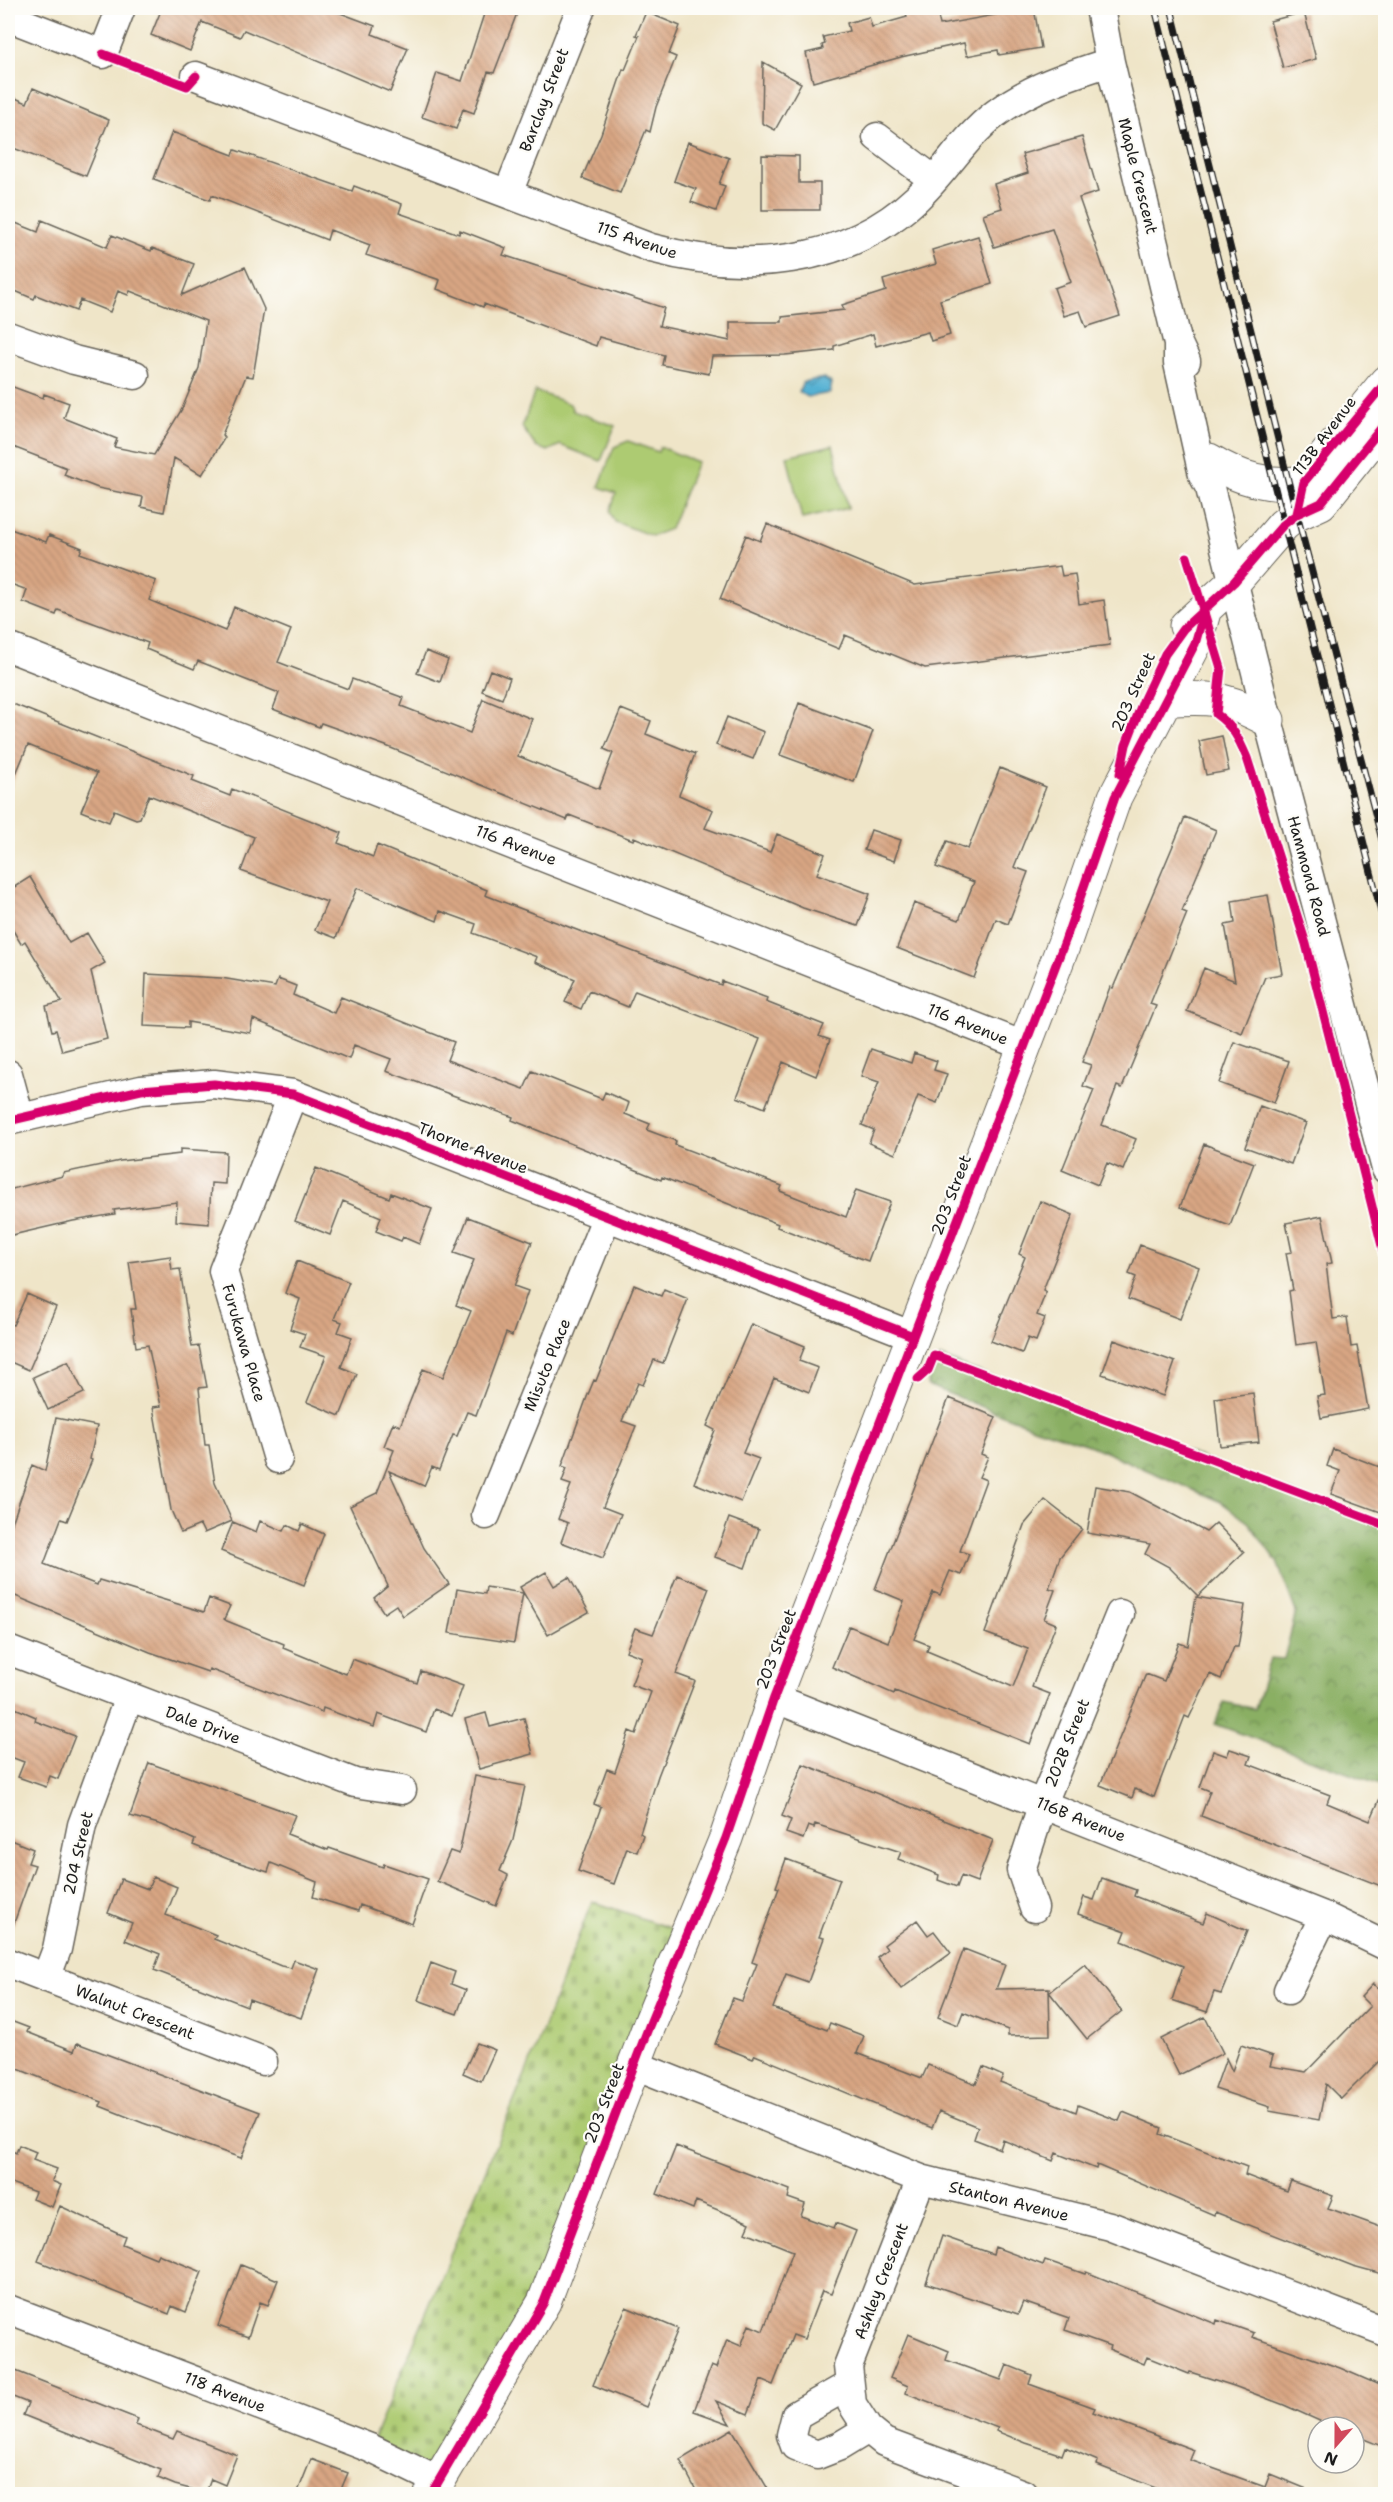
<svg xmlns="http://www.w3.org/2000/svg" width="1393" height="2502" viewBox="0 0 1393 2502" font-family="'Shantell Sans',sans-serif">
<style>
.forest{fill:url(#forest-crowns);stroke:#536640;stroke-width:1.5}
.cemetery{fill:url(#cemetery-stones);stroke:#647447;stroke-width:1.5}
.park{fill:#adcb72;stroke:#647447;stroke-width:1.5}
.water{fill:url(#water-waves);stroke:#386678;stroke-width:1.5}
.building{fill:url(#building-back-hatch)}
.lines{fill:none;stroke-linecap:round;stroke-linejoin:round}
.minor-casing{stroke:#666258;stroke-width:31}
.major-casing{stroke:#666258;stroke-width:35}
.minor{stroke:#fff;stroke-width:28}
.major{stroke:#fff;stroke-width:33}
.rail-casing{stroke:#1c1c1c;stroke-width:7}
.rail{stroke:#fdfcf7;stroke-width:4.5;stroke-dasharray:14;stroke-linecap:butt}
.cycleway-casing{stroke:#fdfcf7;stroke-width:13}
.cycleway{stroke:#d6006c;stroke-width:9}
.labels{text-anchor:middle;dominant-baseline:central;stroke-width:4.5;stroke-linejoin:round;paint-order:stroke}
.street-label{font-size:16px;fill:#1c1c1c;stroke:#fdfcf7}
</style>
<defs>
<pattern id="forest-crowns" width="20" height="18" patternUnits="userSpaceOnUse" patternTransform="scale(1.5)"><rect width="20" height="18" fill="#8aaf64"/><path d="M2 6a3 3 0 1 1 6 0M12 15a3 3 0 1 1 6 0" fill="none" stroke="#708e52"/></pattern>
<pattern id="cemetery-stones" width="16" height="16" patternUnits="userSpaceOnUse" patternTransform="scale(1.5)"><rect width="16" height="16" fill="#adcb72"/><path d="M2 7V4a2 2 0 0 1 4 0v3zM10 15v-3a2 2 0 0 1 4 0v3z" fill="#94ae62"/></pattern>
<pattern id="water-waves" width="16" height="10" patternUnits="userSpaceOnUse" patternTransform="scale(1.5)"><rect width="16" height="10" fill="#55b1d3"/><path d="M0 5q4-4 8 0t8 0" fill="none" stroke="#468faa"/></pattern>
<pattern id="building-back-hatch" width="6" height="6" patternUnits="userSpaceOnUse" patternTransform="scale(1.5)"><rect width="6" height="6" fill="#d8a683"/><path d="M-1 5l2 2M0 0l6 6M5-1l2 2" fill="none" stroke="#b98e71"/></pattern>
</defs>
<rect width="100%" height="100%" fill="#fdfcf7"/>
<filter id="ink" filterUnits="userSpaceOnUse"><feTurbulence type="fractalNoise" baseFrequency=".0167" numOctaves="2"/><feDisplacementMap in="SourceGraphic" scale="12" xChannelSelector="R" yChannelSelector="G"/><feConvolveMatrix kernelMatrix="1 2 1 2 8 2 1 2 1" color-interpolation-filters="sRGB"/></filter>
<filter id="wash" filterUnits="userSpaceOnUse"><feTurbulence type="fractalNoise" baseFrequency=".008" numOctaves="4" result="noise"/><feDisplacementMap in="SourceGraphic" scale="24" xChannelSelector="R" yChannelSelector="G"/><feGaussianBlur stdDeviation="1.35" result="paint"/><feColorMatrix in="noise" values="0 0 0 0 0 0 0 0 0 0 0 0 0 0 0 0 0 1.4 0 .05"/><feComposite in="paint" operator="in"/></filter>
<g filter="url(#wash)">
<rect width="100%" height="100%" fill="#efe5c8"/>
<path class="forest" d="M941,1357l444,171v259l-170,-63 9,-22 31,7 15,-51 14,1 12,-47 -19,-50 -28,-39 -28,-21 -132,-57 -53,-17 -109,-43 8,-23z"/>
<path class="cemetery" d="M592,1901l89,31 -137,370 -104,180 -70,-34 164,-395z"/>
<path class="park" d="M535,391l35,13 3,7 42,15 -14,35 -41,-16 -12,6 -12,-4 -14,-20z
M628,441l30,11 2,-5 37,15 -27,67 -18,7 -37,-14 -5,-10 6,-19 -17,-6 15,-40z
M833,445l15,63 -46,11 -15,-63z"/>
<path class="water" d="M824,378l8,5 -2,10 -23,4 -8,-5 4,-10z"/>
<g id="blocks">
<path class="building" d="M162,8h165l48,18 -3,8 36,14 -18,44 -146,-62 -4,7 -38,-15 -12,29 -39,-16z
M486,8h33l-25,65 -6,-1 -14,41 -11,-4 -7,20 -34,-12 15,-44 25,8z
M923,8h13l4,17 66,-12 -1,-5h29l7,40 -42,7 -1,-5 -31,6 -3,-13 -63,14 -88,25 -7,-29 17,-4 -1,-4 3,-1 -2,-7 26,-6 -2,-8 22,-6 3,10 35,-10 -2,-6z
M646,12l34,14 -11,28 7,3 -20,50 -6,25 -4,-2 -26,63 -38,-15 19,-44 22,-65 2,1 14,-34 -3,-1z
M1304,12l12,47 -33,9 -13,-47z
M763,62l38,21 -26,47 -13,-7z
M33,88l76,32 -23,56 -78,-30v-51l19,8z
M172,132l61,23 2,-5 117,41 2,-5 48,18 -3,9 60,21 1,-4 46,18 -3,7 161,53 -5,18 71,15v-19h52v-5l62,-7 -2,-5 44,-14 -3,-11 53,-16 -4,-14 46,-14 14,48 -52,16 10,35 -19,6 -3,-9 -52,14 -3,-12 -39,12v4l-49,5 -73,1 -3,18 -47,-9 2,-10 -65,-18 -3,9 -112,-42 -1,3 -46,-18 3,-9 -74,-25 4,-10 -40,-15 -3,10 -115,-45 -2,5 -56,-21z
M1082,137l16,55 -19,6 41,118 -34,11 -6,-16 -16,5 -10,-28 17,-6 -19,-53 -58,18 -11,-33 19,-6 -8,-24 34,-11 -6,-19z
M688,142l41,16 -10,26 6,2 -9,25 -25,-9 5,-13 -22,-8z
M762,155l37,1v27h21v27h-58z
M8,220l30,12 4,-12 65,27 5,-12 39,16 1,-3 42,16 -12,31 63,-28 19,42 -11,68 -7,-1 -24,59 3,2 -23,38 -28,-17 -10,54 -23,-5 2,-10 -45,-9 -34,-13 3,-7 -59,-23v-60l35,13 1,-4 25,9 -5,15 53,21 -3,8 40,8 28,-46 17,-41 7,-47 -76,-30 -2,4 -10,-4 -8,21 -30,-12 -4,11 -40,-16 -2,4 -26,-11z
M767,524l148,61 145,-19 2,10 13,-2 4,30 25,-4 6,45 -185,23 -80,-33 -6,14 -119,-50 26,-64 14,6z
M8,528l38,14 3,-7 33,13 -2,5 76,28 -7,19 76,31 9,-24 57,23 -13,32 70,27 4,-10 52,19 -3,8 69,27 13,-34 49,20 -14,37 81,33 14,-36 -9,-4 17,-40 30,12 -5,13 49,20 -16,41 34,15 -8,18 65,24 7,-18 48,20 -8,20 53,20 -12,32 -55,-18 -169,-71 -1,3 -64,-25 -2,5 -181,-74 -65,-23 -2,4 -46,-18 6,-16 -81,-32 -4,8 -48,-20 2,-6 -90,-33 -2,5 -33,-13 4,-12 -19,-7z
M426,651l22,9 -8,22 -23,-9z
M490,670l20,8 -8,21 -20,-8z
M8,702l186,74 -2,5 38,15 2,-7 110,44 -4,10 35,14 4,-12 110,45 -2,5 236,90 1,-4 45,17 -1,4 58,23 -5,11 11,4 -14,36 -33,-14 -18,46 -28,-11 23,-58 -125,-48 -7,16 -39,-16 -8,18 -16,-7 10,-23 -40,-17 2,-5 -64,-24 3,-9 -36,-13 -3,10 -80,-33 -21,50 -21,-8 12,-28 -86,-31 13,-34 -105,-42 -9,23 -4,1 -22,-9 -5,12 -28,-11 16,-38 -69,-28 -20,48z
M799,703l74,28 -19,51 -74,-27z
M727,717l37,15 -11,27 -37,-14z
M1222,736l7,35 -23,4 -7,-34z
M1000,768l46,19 -32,80 14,5 -20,52 -12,-5 -22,59 -77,-30 17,-45 45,17 15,-38 -38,-15 11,-26 21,8z
M1185,817l31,13 -34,81 5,2 -37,91 6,2 -34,82 -5,-2 -15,39 34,14 -13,31 -16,-7 -9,22 -36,-15 32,-80 -11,-4 8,-21 -9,-3 28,-75 3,1z
M871,830l30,10 -7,21 -30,-11z
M30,877l39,66 18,-10 18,30 -14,8 16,68 -45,12 -6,-21 -4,1 -6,-25 16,-4 -37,-61 -4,3 -13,-22v-31z
M1268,895l14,79 -17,3 -23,56 -55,-22 17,-43 31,13 -10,-56 10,-2 -3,-22z
M146,974l75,4 54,9 3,-8 18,7 -3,9 41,18 7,-16 113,45 -7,18 77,29 8,-18 70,28 3,-7 24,11 -4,11 25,10 -3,6 29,11 -1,4 107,41 -2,5 66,26 10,-27 34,12 -22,59 -91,-34 1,-3 -116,-47 -1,3 -22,-9 -127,-51 1,-3 -127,-46 5,-12 -37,-14 -5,14 -96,-40 -3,14 -62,-11v6l-44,-2z
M1234,1042l55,19 -15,42 -55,-20z
M871,1049l40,14 3,-10 23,8 -3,9 13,4 -10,29 -19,-7 -23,58 -26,-11 5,-13 -12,-5 17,-43 -18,-6z
M1260,1106l46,17 -15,41 -46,-17z
M1204,1144l50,19 -24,63 -50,-19z
M180,1149l46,3 -1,32 -14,-1 -2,41 -33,-3 1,-19 -63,8 1,4 -42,7 -65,15v-46l55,-14v-3l57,-12 60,-7z
M316,1168l73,30 2,-5 41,16 -13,35 -16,-7 -2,4 -25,-10 5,-14 -38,-16 -13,34 -35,-14z
M1040,1201l33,14 -30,75 3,2 -9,23 8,3 -9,23 -8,-3 -6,15 -31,-12 34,-84 -6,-3z
M1322,1216l10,47 -6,1 7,55 14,-2 4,30 6,-1 11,63 -47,9 -4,-22 8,-1 -9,-53 -20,3 -7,-54 4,-1 -7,-37 6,-1 -6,-29z
M468,1217l64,25 -18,44 14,5 -16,45 -6,-3 -30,82 -9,-3 -10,24 -4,-1 -14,35 -7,-3 -8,19 -35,-15 35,77 25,36 -46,32 -7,-11 -12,8 -10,-15 14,-12 -38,-80 27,-13 17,-43 -10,-4 9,-23 7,3 23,-57 20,8 28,-66 -15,-6 18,-45 -20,-7z
M1140,1245l59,22 -19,52 -52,-20 8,-22 -7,-3z
M170,1256l2,14 8,-1 12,78 7,-1 8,41 -8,1 6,57h4l6,38 17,38 -28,12 -4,-8 -19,8 -10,-23 -18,-103 8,-1 -13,-61 -12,2 -5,-38h5l-7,-47z
M297,1261l52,21 -15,37 8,3 -4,10 14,5 -11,30 16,7 -17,42 -33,-14 19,-46 -26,-9 5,-13 -15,-5 10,-30 -15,-6z
M634,1285l27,11 3,-7 24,10 -25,64 -9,-3 -11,25 -5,-2 -16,38 14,5 -33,81 18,7 -18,44 -42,-16 7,-19 -10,-4 13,-34 -9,-3 5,-14 -5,-2 25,-69 7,-17 2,1z
M27,1294l29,13 -27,63 -21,-9v-38l5,2z
M751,1324l54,22 -6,15 19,7 -9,24 -35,-14 -31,75 16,6 -18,43 -47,-19 21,-53 -8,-4z
M1114,1340l61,22 -12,34 -61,-22z
M68,1361l16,32 -36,17 -15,-33z
M1253,1393l6,49 -39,4 -5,-48z
M949,1398l47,19 -15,37 7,3 -9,20 7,3 -26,71 9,3 -8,21 -11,-4 -10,24 -7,-3 -19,47 15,6 -2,6 86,36 15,-38 -43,-16 39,-108 21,-25 37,29 -22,28 -11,31 6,2 -11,29 12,5 -24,63 18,7 -20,50 -135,-53 -1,3 -62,-27 17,-41 39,16 16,-41 -29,-12z
M56,1418l41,8 -7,33 2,1 -25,61 -6,-2 -17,45 53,21 2,-5 105,32 5,-14 21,8 -6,13 3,2 57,23 -1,4 63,26 6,-15 65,24 4,-12 42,15 -11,30 -18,-7 -8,23 -48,-18 -4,13 -51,-19 -1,4 -113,-43 -1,3 -58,-20 -142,-59v-58l24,-70 13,6z
M1333,1449l52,20 -6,16 7,2v27l-55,-20 9,-23 -13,-5z
M1095,1486l35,6 76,40 10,-9 28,29 -46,44 -29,-29 -24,-13 5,-10 -63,-11z
M729,1518l30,11 -14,39 -30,-11z
M260,1521l24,10 3,-6 12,6 3,-7 22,10 -20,51 -83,-34 12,-29 23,10z
M546,1572l8,14 15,-9 20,35 -41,23 -28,-48z
M677,1575l32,13 -33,86 19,7 -37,95 -18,57 3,2 -6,17 -10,-4 -13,36 -36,-13 23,-64 -7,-3 13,-35 8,3 14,-41 7,3 15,-42 -20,-7 11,-28 -16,-6 9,-23 18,6z
M486,1587l37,6 -9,50 -65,-10 8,-44 28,5z
M1196,1597l49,8 -7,42h-4l-13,32 -11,-5 -21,44 -4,-2 -31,81 -19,-8 -3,9 -32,-13 46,-111 18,7 15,-38 9,3z
M8,1705l28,12 -1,4 40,15 -17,43 -8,-3 -4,11 -28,-10 6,-15 -16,-6z
M486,1713l4,14 34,-9 9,36 -54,15 -14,-50z
M1230,1749l21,7 -3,8 82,31 -3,8 43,18 16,-36v103l-185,-72 9,-25 -10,-4 13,-36 14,5z
M149,1763l146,52 -8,19 41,16 1,-2 54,19 1,-3 44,15 -16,45 -52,-19 -2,6 -45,-14 4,-15 -46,-19 -3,9 -40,-13 -35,-14 2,-5 -33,-15 -32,-9z
M803,1764l190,76 -16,42 -16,-6 -4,11 -19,-7 1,-5 -41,-16 3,-7 -86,-28 -1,4 -6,-2 -5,13 -17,-6 5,-13 -9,-4z
M475,1776l50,10 -12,54 -13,31 8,4 -12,31 -59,-25 13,-30 9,3z
M8,1839l25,10 -5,14 7,2 -25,69z
M786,1859l54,20 -21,58 5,1 -16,44 -22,-8 -13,34 54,22 3,-7 34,13 -7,17 65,25 6,-13 48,19 7,-17 20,9 -3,6 76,30 2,-7 41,16 4,-9 39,16 -2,6 87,33 -2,8 42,16 4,-10 42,15 -5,12 58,21v46l-33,-9 -138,-54 -1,3 -117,-50 -1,4 -40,-16 -3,8 -50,-21 -3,9 -26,-10 4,-12 -39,-16 -7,17 -177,-73 -2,4 -38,-15 18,-46 9,3 15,-37 -5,-2 27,-74 -3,-1z
M153,1877l24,10 -11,28 50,20 -2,4 67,27 10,2 3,-8 25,9 -18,49 -52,-19 -2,7 -93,-36 6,-16 -35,-14 7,-17 -24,-10 13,-34 27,10z
M1102,1878l34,12 -2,6 69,27 4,-10 40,18 -26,63 -7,-2 -7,20 -35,-12 11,-34 -61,-25 4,-10 -48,-17 6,-17 10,3z
M917,1920l11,15 6,-4 17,22 -50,36 -24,-32 10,-8 -3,-4z
M964,1949l41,16 -9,24 53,-1 1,47 -42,1v-6l-45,-18 -5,13 -20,-8z
M431,1963l24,9 -4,12 15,6 -9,24 -39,-14z
M1085,1964l37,47 -35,28 -38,-47z
M1373,1984l9,8 4,-3v65l-45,45 -15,-15 -7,36 -50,-9 1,-4 -55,-18 11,-31 6,13 9,-26 32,11 -3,10 36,6 64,-66 -9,-9z
M1205,2017l18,36 -44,22 -18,-36z
M8,2020l21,8 -2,4 47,19 3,-8 183,69 -19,46 -98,-35 -43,-17 2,-4 -89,-35 -5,12z
M477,2043l18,7 -14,31 -18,-8z
M19,2145l17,7 -3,8 24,9 -5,12 9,4 -9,22 -20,-8 3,-7 -27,-10v-33l8,4z
M676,2146l114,44 -2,8 17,6 -4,12 33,12 2,-5 20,8 -25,63 -9,-3 -18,48 -11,-4 -20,50 -12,-5 -13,34 -32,-13 14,23 -36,-13 17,-45 5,2 11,-28 14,6 8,-21 14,6 30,-80 -47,-19 4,-9 -54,-22 -3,8 -36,-15z
M60,2206l65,30 -3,8 34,14 2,-4 44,18 -16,40 -14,-6 -3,8 -131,-53z
M942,2236l51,18 2,-7 48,18 2,-5 40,14 1,-2 130,52 1,-4 37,13 -2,4 88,31 46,20v60l-32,-13v-8h-21l-49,-22 -50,-19 -44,-14 -1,2 -42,-17 -3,7 -35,-15 1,-3 -45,-16 4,-12 -46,-16 -5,12 -92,-31z
M241,2265l37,15 -10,25 -8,-3 -12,35 -30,-11z
M626,2307l52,22 -32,78 -53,-22z
M908,2334l41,17 -3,9 55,20 6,-15 25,10 -3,9 66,24 -2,4 101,38 -4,10 75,27 5,-13 49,20h-148l-74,-29 1,-4 -33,-14 -3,8 -36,-12 -30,-12 2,-3 -92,-35 2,-7 -18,-8z
M8,2368l130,51 -2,6 37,14 4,-8 60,24 -12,30 -14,-6 -5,14 -31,-8 -17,-7 3,-8 -138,-55 5,-12 -20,-8z
M732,2429l39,65h-73l-18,-34z
M311,2459l37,14 -9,21h-42z"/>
</g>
</g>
<g filter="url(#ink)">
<use href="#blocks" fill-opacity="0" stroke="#666258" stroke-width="1.5"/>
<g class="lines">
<g class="minor-casing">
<path id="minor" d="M1100,8l10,54 68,282 8,17
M8,17l95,37 18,-46
M196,76l455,172c92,25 194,18 266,-50 28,-26 47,-60 78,-84 34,-26 74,-39 115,-52
M877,137l57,43
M508,193l73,-185
M8,336l66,24 61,15
M1178,344v19l25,112 7,13 58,232 118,449
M8,647l1016,399
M8,1074l12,44
M8,1121l133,-31 73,-6 79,10 620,242
M278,1459l-55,-188 70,-177
M486,1515l121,-299
M8,1650l347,133 47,7
M774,1698l550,218 62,30
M1034,1908l-13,-38 22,-67 77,-189
M8,1963l255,98
M46,1978l11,-29 25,-124 47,-128
M1288,1990l36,-74
M635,2065l286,114 189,47 276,106
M921,2179l-73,187 4,38 16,25 16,13 139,52
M8,2309l362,139 70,34
M849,2385l-53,30 -5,20 4,11 22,9 23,-9 28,-17"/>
</g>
<g class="major-casing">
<path id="major" d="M1209,460c31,19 59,27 95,22
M1297,514l7,-32 82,-100
M1186,626l48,-44 49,-57 14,-11 24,-11 65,-81
M1164,700c46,-4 63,-2 104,20
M431,2494l113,-192 105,-276 77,-188 48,-140 291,-757 50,-144 80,-153 9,-32"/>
</g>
<use href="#minor" class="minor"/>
<use href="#major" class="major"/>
<g class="rail-casing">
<path id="rail" d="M1155,8l231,924
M1171,8l118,476 97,371"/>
</g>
<use href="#rail" class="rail"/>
<g class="cycleway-casing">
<path id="cycleway" d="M103,54l84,32 9,-10
M1297,514l7,-32 82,-100
M1187,557l34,111 -5,46c17,12 23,25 31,44l59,186 80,318
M1120,774l6,-29 17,-44 22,-47 18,-25 51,-47 49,-57 14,-11 24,-11 65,-81
M8,1121l133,-31 73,-6 79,10 620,242
M918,1379l10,-9 6,-15 452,170
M431,2494l113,-192 105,-276 77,-188 48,-140 291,-757 50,-144 80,-153 9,-32"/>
</g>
<use href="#cycleway" class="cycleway"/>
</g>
</g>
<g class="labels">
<g class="street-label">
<text transform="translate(544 100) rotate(-69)">Barclay Street</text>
<text transform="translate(1138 176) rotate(76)">Maple Crescent</text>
<text transform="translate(637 240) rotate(19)">115 Avenue</text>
<text transform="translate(1324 436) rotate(-53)">113B Avenue</text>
<text transform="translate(1133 692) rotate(-66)">203 Street</text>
<text transform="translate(516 845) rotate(21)">116 Avenue</text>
<text transform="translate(1309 876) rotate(75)">Hammond Road</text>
<text transform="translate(968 1024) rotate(22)">116 Avenue</text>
<text transform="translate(473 1148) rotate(21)">Thorne Avenue</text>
<text transform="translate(951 1195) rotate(-69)">203 Street</text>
<text transform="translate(244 1343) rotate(74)">Furukawa Place</text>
<text transform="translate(547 1365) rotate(-68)">Misuto Place</text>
<text transform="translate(776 1649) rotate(-69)">203 Street</text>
<text transform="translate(203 1725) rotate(21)">Dale Drive</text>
<text transform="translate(1067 1743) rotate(-68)">202B Street</text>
<text transform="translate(1081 1819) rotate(22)">116B Avenue</text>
<text transform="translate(78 1853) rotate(-77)">204 Street</text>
<text transform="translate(135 2012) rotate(21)">Walnut Crescent</text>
<text transform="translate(604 2103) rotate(-69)">203 Street</text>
<text transform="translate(1009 2201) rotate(14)">Stanton Avenue</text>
<text transform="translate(881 2281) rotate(-69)">Ashley Crescent</text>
<text transform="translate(225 2392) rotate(21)">118 Avenue</text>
</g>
</g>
<rect width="1393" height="2502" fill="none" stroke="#fdfcf7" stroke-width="30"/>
<g transform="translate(1336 2445) rotate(201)"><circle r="28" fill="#fdfcf7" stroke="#a3a29f" stroke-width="1.5"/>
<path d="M0-4.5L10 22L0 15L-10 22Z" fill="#d1495b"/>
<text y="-9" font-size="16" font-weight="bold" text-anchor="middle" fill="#1c1c1c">N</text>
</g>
</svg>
